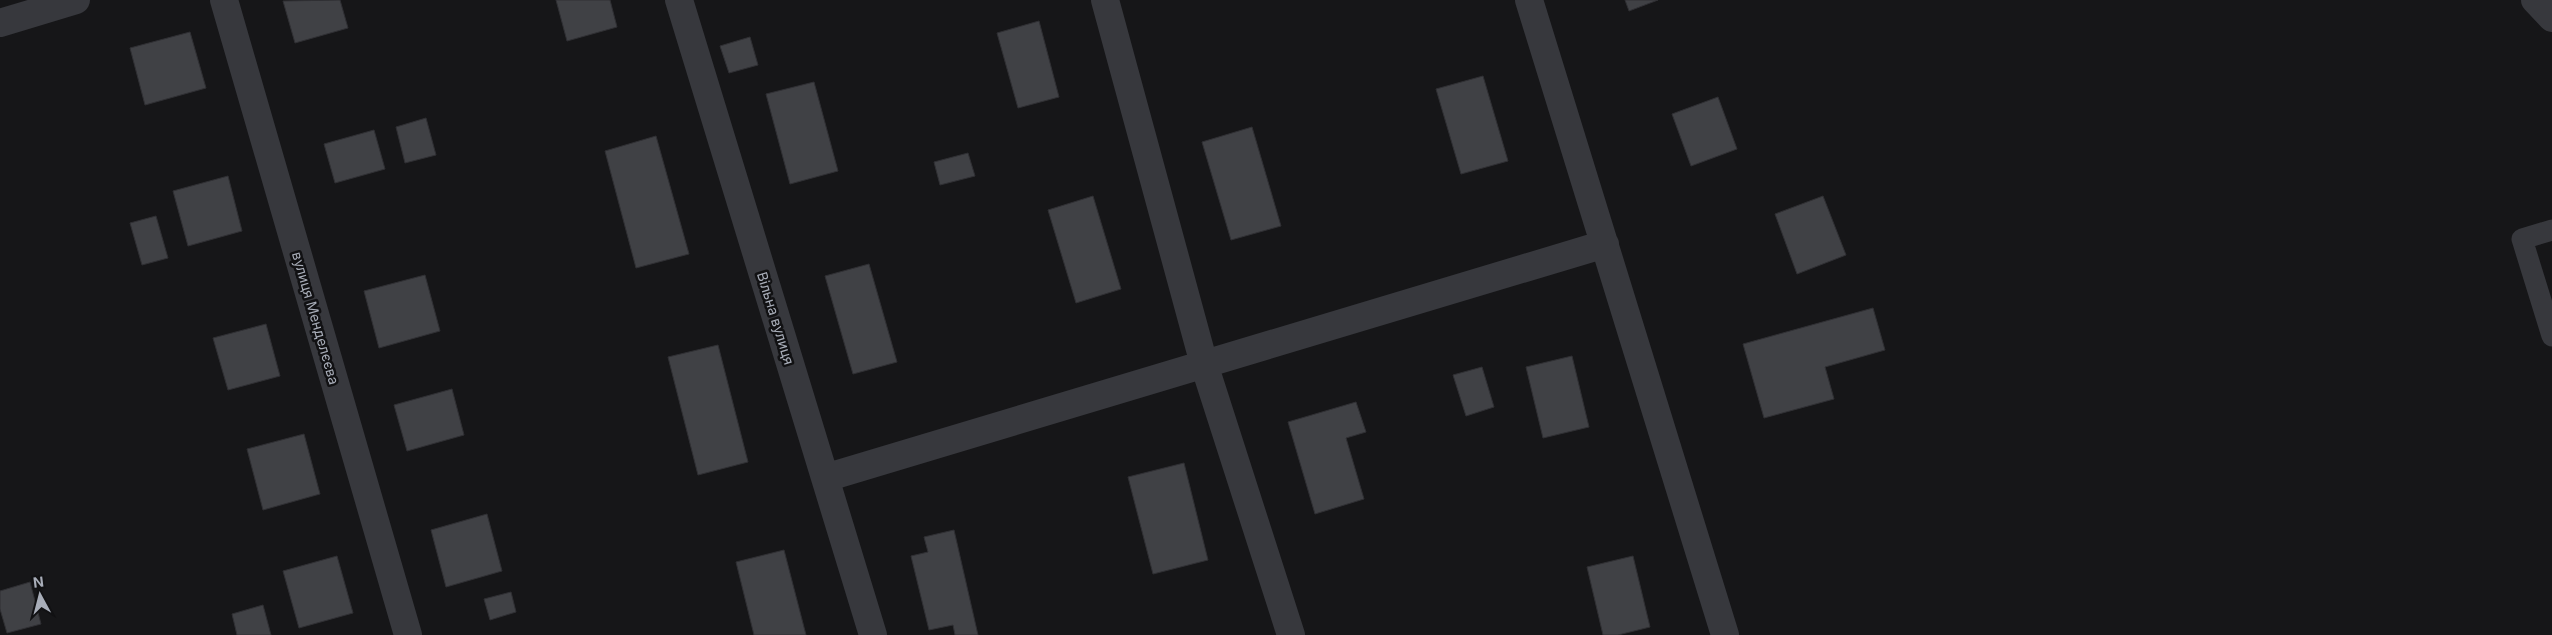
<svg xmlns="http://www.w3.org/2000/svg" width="2552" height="635" viewBox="0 0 2552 635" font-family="Inter,sans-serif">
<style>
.building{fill:#404145;stroke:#303034}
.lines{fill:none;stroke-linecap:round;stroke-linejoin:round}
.service{stroke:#37383d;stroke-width:21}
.minor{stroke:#37383d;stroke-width:28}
.labels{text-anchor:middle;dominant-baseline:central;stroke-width:5;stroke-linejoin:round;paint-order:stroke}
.street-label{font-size:14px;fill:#a8adb8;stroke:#111113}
</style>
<rect width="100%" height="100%" fill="#161618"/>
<path class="building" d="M340,0l8,28 -53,15 -12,-42z
M556,0h54l7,27 -50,14z
M1625,0h33l-29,11z
M1039,21l20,76 -41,11 -21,-75z
M190,32l16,56 -61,17 -15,-57z
M750,37l8,28 -29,8 -9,-27z
M1483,76l25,85 -47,13 -25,-85z
M814,82l24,89 -48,13 -24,-90z
M1718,97l19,52 -46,17 -19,-52z
M426,118l10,37 -31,8 -9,-36z
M1252,127l29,99 -50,14 -29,-98z
M374,130l11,39 -50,14 -11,-39z
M656,136l33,118 -53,14 -31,-117z
M968,153l7,23 -35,9 -6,-23z
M228,176l14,55 -54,15 -15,-55z
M1093,196l28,93 -45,14 -28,-93z
M1823,196l23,59 -49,19 -22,-60z
M156,216l12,42 -26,7 -12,-42z
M869,264l28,98 -44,12 -28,-98z
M425,275l15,56 -61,17 -15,-57z
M1873,308l12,42 -60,17 9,32 -70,19 -21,-74z
M266,324l14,52 -52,14 -15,-52z
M718,345l30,117 -50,13 -30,-118z
M1572,356l17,71 -46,11 -17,-71z
M1482,367l12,40 -28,9 -13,-41z
M452,389l12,46 -57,16 -13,-46z
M1356,402l10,30 -20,6 18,61 -49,15 -27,-92z
M304,434l16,60 -57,16 -16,-61z
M1184,463l24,97 -55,14 -25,-97z
M487,514l15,57 -56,16 -15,-57z
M954,530l24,105h-23l-2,-10 -24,5 -18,-74 17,-4 -4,-15z
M784,550l22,85h-52l-18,-73z
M337,556l16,57 -54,15 -16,-57z
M1633,556l17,71 -32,8h-15l-16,-68z
M30,582l11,42 -34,9 -7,-24v-18z
M511,592l5,20 -26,8 -6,-21z
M263,605l8,30h-34l-5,-21z"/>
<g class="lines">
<path class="service" d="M2552,230l-30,9 30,97"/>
<path class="minor" d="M224,0l184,635
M679,0l194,635
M1105,0l99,364 87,271
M1529,0l196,635
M2535,0l17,18
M0,23l76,-23
M825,478l780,-234"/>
</g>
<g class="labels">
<g class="street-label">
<text transform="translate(316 318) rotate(74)">вулиця Менделєєва</text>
<text transform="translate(776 318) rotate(73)">Вільна вулиця</text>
</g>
</g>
<g transform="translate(40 595) rotate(353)" stroke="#111113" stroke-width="4" paint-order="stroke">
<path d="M0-4L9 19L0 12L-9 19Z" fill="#a8adb8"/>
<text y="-8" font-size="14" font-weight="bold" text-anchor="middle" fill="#a8adb8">N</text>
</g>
</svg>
